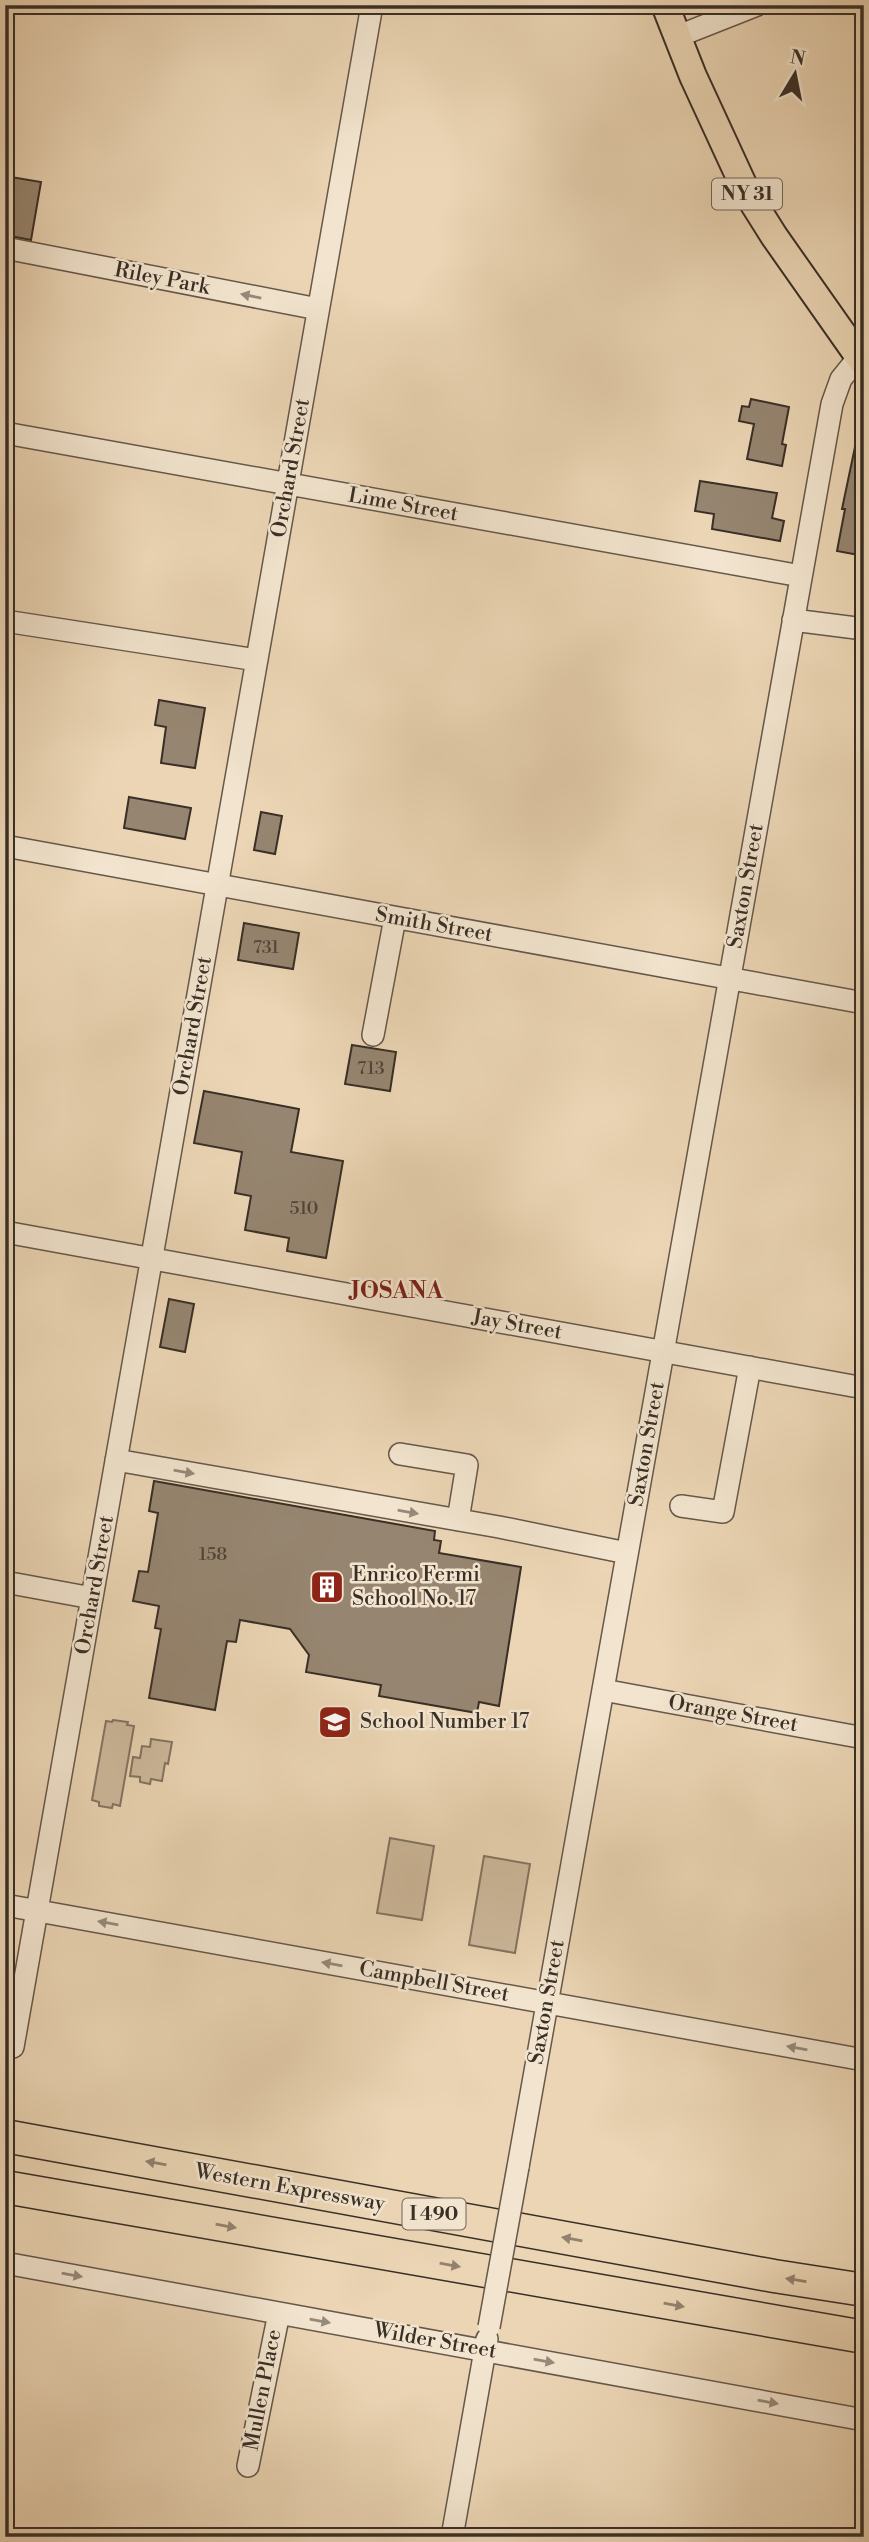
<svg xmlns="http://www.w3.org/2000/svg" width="869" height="2542" viewBox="0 0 869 2542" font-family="'Libre Bodoni',serif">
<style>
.green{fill:#cdb99c;stroke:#837462;stroke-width:2}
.building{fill:#968570;stroke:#392f27;stroke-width:2}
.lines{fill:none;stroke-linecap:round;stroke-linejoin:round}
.minor-casing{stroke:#66584a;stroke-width:24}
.major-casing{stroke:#392f27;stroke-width:30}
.highway-casing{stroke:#392f27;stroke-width:35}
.minor{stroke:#f2e4ce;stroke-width:21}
.major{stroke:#ebd5b4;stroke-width:26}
.highway{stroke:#ebd5b4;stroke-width:32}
.minor-bridge-casing{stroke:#66584a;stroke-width:24;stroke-linecap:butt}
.minor-bridge{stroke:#f2e4ce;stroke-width:21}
.oneway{fill:#968a7a}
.oneway2{fill:#92826e}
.labels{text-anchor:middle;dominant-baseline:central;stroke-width:5;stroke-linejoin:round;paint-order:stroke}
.number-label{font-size:18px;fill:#504439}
.shield{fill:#f2e4ce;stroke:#706559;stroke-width:2}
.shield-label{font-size:19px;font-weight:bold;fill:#392f27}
.street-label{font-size:21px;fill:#392f27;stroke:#f2e4ce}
.poi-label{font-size:21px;fill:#392f27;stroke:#f2e4ce;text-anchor:start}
.neighbourhood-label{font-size:23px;font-weight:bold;fill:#7a1f14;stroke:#f2e4ce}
</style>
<rect width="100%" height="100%" fill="#ebd5b4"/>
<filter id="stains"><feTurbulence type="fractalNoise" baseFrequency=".00286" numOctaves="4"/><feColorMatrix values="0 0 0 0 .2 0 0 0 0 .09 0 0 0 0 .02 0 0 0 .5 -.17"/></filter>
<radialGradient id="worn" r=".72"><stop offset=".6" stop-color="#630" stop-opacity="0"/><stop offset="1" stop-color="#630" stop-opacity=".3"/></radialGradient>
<path class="green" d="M113,1720l15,2 -1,3 7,1 -14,80 -7,-2 -1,4 -13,-2v-4l-7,-2 14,-79 6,1z
M151,1739l21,3 -4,22 -3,-1 -3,18 -11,-2 -1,5 -10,-2v-5l-10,-1 3,-19 7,1 2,-12 8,1z
M390,1838l44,8 -12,74 -45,-7z
M484,1856l46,8 -15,89 -46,-8z"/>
<path class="building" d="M5,176l36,6 -10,58 -26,-5z
M751,399l38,8 -7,37 4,1 -4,21 -35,-7 7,-35 -15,-3 3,-15 7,1z
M856,442l8,1v113l-27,-5 8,-42h-3z
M700,481l77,12 -5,25 12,3 -4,20 -68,-12 2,-15 -19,-3z
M159,700l46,8 -10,60 -34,-5 5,-36 -11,-2z
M129,797l62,11 -6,31 -61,-11z
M261,812l21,4 -7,38 -21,-4z
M244,923l55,10 -6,36 -55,-9z
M352,1045l44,7 -6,39 -45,-7z
M204,1091l95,18 -8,43 52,9 -17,97 -39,-7 2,-13 -44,-8 6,-34 -16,-3 7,-41 -48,-9z
M169,1299l25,5 -9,48 -25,-5z
M154,1481l281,50 -1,9 7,1 -2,12 82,14 -22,139 -20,-4 -2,11 -98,-17 2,-11 -75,-13 3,-17 -19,-26 -50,-9 -4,22 -9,-1 -12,69 -66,-12 12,-69 -6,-1 4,-22 -26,-5 6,-30 9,1 10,-59 -9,-2z"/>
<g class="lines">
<g class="minor-casing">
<path id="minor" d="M676,37l81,-32
M5,248l313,61
M5,433l796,143
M793,620l71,9
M5,621l252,39
M5,846l859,157
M373,1035l22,-117
M5,1232l859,156
M400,1454l67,11 -9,55
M116,1460l383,67 128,26
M681,1506l42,6 27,-145
M5,1582l87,16
M603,1690l261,48
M5,1905l859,155
M13,2047l359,-2042
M518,2167l314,-1763 9,-25 17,-21
M5,2263l859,157
M248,2466l31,-153
M452,2537l35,-198"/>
</g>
<g class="major-casing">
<path id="major" d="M665,5l28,71 54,117 27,43 90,128"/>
</g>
<g class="highway-casing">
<path id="highway" d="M5,2136l769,140 90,14
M5,2187l859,150"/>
</g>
<use href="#minor" class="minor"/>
<use href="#major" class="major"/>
<use href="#highway" class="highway"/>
<g class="minor-bridge-casing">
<path id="minor-bridge" d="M489,2327l29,-160"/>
</g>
<use href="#minor-bridge" class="minor-bridge"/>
</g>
<defs><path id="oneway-solid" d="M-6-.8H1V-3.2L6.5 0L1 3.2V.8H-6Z" transform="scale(1.75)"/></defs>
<g class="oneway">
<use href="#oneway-solid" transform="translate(251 296) rotate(-169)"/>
<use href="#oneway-solid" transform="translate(184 1472) rotate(10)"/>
<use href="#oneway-solid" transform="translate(408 1512) rotate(10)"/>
<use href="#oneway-solid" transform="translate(108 1923) rotate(-170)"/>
<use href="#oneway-solid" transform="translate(332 1964) rotate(-170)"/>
<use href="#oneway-solid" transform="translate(797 2048) rotate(-170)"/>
<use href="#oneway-solid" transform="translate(72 2275) rotate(10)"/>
<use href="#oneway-solid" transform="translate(320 2321) rotate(10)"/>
<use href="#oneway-solid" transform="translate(544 2361) rotate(10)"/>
<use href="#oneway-solid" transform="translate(768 2402) rotate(10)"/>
</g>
<g class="oneway2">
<use href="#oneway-solid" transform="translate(156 2163) rotate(-170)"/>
<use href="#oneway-solid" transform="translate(226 2226) rotate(10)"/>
<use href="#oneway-solid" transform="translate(572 2239) rotate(-170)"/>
<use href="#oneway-solid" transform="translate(450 2265) rotate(10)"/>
<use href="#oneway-solid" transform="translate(796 2280) rotate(-171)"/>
<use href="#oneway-solid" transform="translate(674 2305) rotate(10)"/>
</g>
<defs>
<g id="building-square" transform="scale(1.75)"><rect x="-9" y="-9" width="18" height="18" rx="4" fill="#8f2418" stroke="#f2e4ce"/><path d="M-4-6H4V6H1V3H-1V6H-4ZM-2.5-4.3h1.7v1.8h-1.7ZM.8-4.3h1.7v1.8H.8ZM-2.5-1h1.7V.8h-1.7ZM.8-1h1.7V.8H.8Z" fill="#fff"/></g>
<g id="school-square" transform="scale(1.75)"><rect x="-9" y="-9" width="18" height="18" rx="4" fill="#8f2418" stroke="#f2e4ce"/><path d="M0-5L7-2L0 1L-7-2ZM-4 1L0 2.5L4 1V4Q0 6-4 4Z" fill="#fff"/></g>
</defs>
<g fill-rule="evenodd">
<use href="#building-square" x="327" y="1587"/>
<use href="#school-square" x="335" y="1722"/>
</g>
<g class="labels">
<g class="number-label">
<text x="266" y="947">731</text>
<text x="371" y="1068">713</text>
<text x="304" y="1208">510</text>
<text x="213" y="1554">158</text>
</g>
<g class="shield">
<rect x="712" y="178.5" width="70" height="31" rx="5"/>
<rect x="402.5" y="2198.5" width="63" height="31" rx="5"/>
</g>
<g class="shield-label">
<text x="747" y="194">NY 31</text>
<text x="434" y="2214">I 490</text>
</g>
<g class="street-label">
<text transform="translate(162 279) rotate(11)">Riley Park</text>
<text transform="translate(291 468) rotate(-80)">Orchard Street</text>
<text transform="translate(403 505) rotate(10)">Lime Street</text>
<text transform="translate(746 886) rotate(-80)">Saxton Street</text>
<text transform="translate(434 925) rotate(10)">Smith Street</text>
<text transform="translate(193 1026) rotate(-80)">Orchard Street</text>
<text transform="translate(517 1325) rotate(10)">Jay Street</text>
<text transform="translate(647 1444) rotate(-80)">Saxton Street</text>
<text transform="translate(95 1585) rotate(-80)">Orchard Street</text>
<text transform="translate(733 1714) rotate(10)">Orange Street</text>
<text transform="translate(434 1982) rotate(10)">Campbell Street</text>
<text transform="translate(547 2002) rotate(-80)">Saxton Street</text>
<text transform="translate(290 2188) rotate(10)">Western Expressway</text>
<text transform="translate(435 2341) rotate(10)">Wilder Street</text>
<text transform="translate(263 2390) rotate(-79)">Mullen Place</text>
</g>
<g class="poi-label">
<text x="352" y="1575">Enrico Fermi<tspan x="352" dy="24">School No. 17</tspan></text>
<text x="360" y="1722">School Number 17</text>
</g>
<g class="neighbourhood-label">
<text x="397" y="1291">JOSANA</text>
</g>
</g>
<rect width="869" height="2542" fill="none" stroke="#ebd5b4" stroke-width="28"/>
<rect x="7" y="7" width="855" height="2528" fill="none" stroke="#392f27" stroke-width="3.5"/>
<rect x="14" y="14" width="841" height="2514" fill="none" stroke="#392f27" stroke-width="2"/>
<g transform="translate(795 74) rotate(10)" stroke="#f2e4ce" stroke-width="5" paint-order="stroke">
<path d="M0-5L12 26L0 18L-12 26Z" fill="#392f27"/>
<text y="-10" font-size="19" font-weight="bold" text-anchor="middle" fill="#392f27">N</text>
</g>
<rect width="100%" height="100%" filter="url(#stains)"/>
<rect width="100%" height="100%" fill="url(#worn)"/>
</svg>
